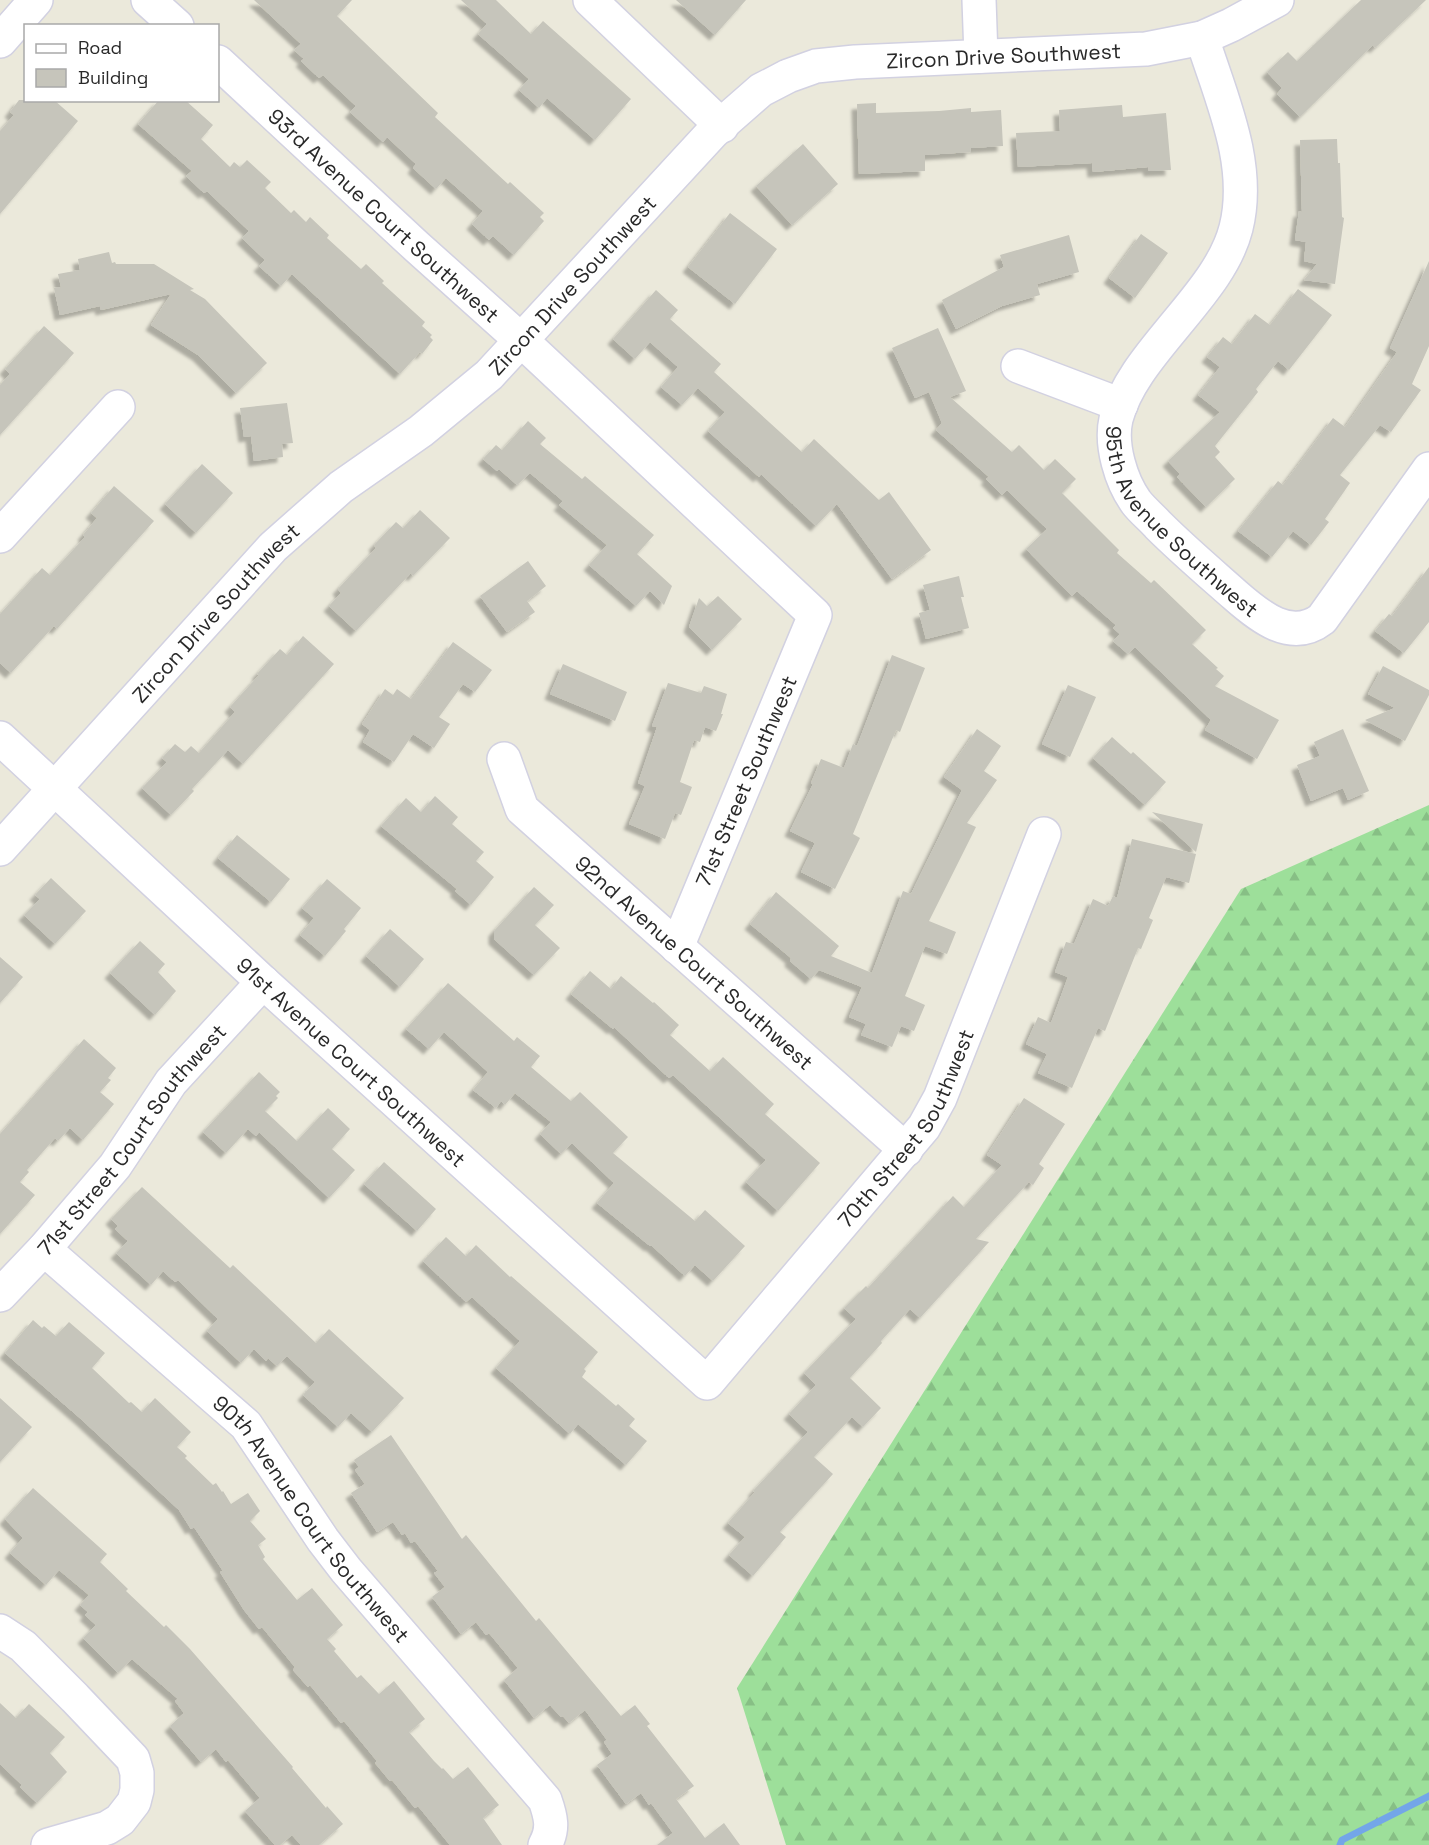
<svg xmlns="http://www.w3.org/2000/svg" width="1429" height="1845" viewBox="0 0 1429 1845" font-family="'Space Grotesk',sans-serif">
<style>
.forest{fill:url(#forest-firs)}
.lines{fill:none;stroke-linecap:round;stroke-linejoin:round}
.stream{stroke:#73a6e8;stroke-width:7}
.building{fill:#c6c5bb;filter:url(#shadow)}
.minor-casing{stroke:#d2d1e1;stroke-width:36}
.minor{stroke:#fff;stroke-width:33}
.labels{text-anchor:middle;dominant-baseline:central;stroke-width:6;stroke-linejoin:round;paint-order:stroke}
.street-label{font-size:21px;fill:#292929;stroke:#fff}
</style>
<defs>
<pattern id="forest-firs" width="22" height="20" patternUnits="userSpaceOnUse" patternTransform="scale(1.5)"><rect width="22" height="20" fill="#9ddf9a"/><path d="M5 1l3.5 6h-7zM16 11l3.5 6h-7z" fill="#87bf85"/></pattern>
<filter id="shadow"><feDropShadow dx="-5.5" dy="5.5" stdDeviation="1.5" flood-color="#0004"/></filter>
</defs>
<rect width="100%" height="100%" fill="#ebe9db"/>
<path class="forest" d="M1429,805v1040h-643l-49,-157 504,-799z"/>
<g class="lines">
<path class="stream" d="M1340,1845l2,-5 87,-44"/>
</g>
<path class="building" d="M254,0h98l-15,16 101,97 -3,4 73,67 2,-2 34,31 -4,4 4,4 -30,34 -21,-19 -4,4 -17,-16 11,-13 -37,-33 -10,11 -23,-21 3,-4 -29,-27 -4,5 -33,-30 6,-6 -33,-31 -4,3 -18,-17 3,-2 -10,-9 7,-6z
M461,0h35l35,34 12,-13 88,78 -36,41 -48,-42 -8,10 -20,-18 10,-11 -51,-45 9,-10z
M676,0h70l-31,35z
M1361,0h65l-51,48 -2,-3 -73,72 -23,-23 5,-6 -15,-16 21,-20 9,9z
M19,100h35l24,21 -78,93v-83l14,-16 -4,-3z
M159,100h26l28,25 -12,14 29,28 4,-5 6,5 7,-7 24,22 -6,6 26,25 3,-3 12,12 4,-5 19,18 -2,3 34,31 5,-5 18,17 -2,2 43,39 -3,4 10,9 -2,2 3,3 -11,14 -2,-2 -20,22 -108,-100 -11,12 -22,-20 6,-6 -23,-22 7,-7 -42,-40 -3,2 -18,-17 6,-5 -54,-47z
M876,103v10l63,-2 32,-3v4l30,-2 2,36 -32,2v4l-46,3v16l-66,3 -2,-70z
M1122,105l1,12 43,-4 5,57 -22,1 -1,-4 -55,5 -1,-9 -74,4 -2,-34 44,-2 -1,-21z
M1337,139l1,24h2l2,54 2,1 -9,66 -31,-4 13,-16 -13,-3 2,-19 -11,-2 4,-29 3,1 -2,-72z
M803,144l35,40 -46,41 -36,-39z
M730,213l47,36 -42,55 -47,-37z
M1141,234l27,19 -33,45 -26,-20z
M1069,235l10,37 -42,12 3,11 -38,11 -46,23 -14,-29 62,-33 -4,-12z
M109,252l3,11 3,-1 1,2h38l40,25 -4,1 15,9 62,64 -31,30 -38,-38 -47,-30 20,-31 -70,16 -1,-4 -40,9 -6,-27 7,-1 -3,-13 22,-4 -2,-11z
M1429,261v85l-17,38 9,6 -30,42 -11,-7 -40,50 10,8 -25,36 4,3 -18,23 -18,-14 -21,26 -34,-26 40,-50 5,4 50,-67 12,9 52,-75 -7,-4z
M1298,289l34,26 -43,55 -11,-9 -22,28 2,3 -43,54 5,6 -5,5 20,22 -29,28 -29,-30 3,-3 -12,-13 52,-49 -22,-17 22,-28 -13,-10 16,-20 9,7 23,-30 15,11z
M656,290l22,20 -8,9 51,45 -7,8 88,80 12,-13 65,61 10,-8 42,58 -39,29 -55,-75 -21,22 -55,-52 -2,3 -51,-46 17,-19 -27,-24 -16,17 -21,-18 17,-20 -28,-25 -15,17 -22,-20z
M44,326l30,27 -74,82v-50l10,-11 -5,-5z
M938,328l28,63 -16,6 62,55 7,-7 25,25 11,-11 21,20 -14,14 57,57 -2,3 34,30 3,-3 52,50 -14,14 26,24 -2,1 8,7 -9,10 64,34 -22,39 -52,-29 6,-10 -76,-73 -7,7 -15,-13 7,-7 -7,-6 3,-3 -39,-34 -5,5 -46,-47 21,-20 -40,-39 -5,5 -16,-16 3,-2 -53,-47 6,-7 -13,-31 -14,6 -23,-50z
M287,403l6,40 -11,1 1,13 -29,4 -3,-25 -7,1 -4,-29z
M528,421l18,17 -6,6 42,35 3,-3 69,59 -17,19 35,32 -8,19 -14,-14 -14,15 -47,-41 18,-20 -48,-40 4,-4 -33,-28 -13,12 -18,-16 -2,2 -14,-12 13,-14 6,5z
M202,464l31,29 -37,40 -31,-29z
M114,486l40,35 -97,108 -3,-3 -43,47 -11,-10v-49l42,-46 8,7 35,-38 -2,-2 14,-17 -6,-5z
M420,510l30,28 -37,38 -2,-3 -55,58 -27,-25 12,-13 -3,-4 38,-41 -2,-3 22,-23 7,6z
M528,561l18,25 -19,15 8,11 -28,20 -27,-36z
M1429,567v55l-25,31 -29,-22 14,-17 3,2z
M959,576l5,21h-3l8,31 -43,11 -7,-26 11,-3 -7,-25z
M718,596l24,23 -30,31 -23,-23 10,-29 8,8z
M303,636l31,28 -91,100 -15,-14 -36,39 2,2 -23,24 -29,-27 25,-26 -5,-4 13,-14 10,8 6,-6 8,7 36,-41 -5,-5 29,-32 -2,-1 23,-25 7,6z
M453,642l39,28 -17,22 -12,-8 -24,33 11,7 -16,24 -21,-14 -19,28 -31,-20 7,-12 -8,-6 23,-35 8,6 4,-6 14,10z
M892,655l33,13 -25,64 -4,-2 -43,104 7,4 -25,51 -34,-17 14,-29 -25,-12 23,-47 -2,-1 10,-24 23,9 9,-24 4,2z
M563,664l64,28 -12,29 -65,-27z
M1383,666l46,24v5l-24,46 -40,-21 30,-12 -27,-14z
M668,683l33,10 3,-7 23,8 -6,20h2l-7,17 -11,-4 -5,15 -6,-2 -14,42 12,5 -11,28 -6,-2 -10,26 -36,-15 16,-38 -7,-3 19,-56 -5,-1z
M1068,685l28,12 -26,60 -28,-13z
M977,729l24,17 -17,25 13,9 -30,43 9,4 -47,94 27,11 -9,22 -22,-8 -20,50 20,9 -11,26 -13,-5 -9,21 -31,-12 5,-11 -17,-7 13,-30 -43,-17 -8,9 -21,-18 1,-3 -41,-34 26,-32 63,54 -8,10 41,17 31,-82 8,3 51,-104 -18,-13z
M1343,729l26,62 -21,9 -5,-12 -32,13 -14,-36 23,-9 -6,-14z
M1112,737l19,17 2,-2 33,30 -21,23 -52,-47z
M435,796l23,21 -6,7 32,28 -8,9 18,16 -23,28 -16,-14 2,-2 -76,-63 25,-28 15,14z
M1152,812l51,12 -7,28z
M237,835l53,44 -19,23 -53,-44z
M1132,839l64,15 -7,29 -23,-6 -17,41 4,2 -12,29 -3,-1 -33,83 -7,-3 -26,60 -34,-15 9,-19 -21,-10 12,-27 13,6 17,-46 -13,-5 11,-30 8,2 19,-45 15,7 5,-10 4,2z
M51,878l35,33 -31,33 -31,-29 16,-16 -5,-4z
M327,879l34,29 -17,21 2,2 -21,25 -25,-21 14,-17 -12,-10z
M534,887l20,18 -19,20 25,23 -26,27 -40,-36v-8z
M390,929l34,30 -24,28 -34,-31z
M140,941l25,23 -7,8 18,19 -21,24 -45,-42z
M0,957l23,20 -23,26z
M590,971l21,18 10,-13 32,27 1,-1 25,23 -9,10 40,36 13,-14 51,47 -9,10 55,49 -42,48 -32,-29 20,-22 -93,-85 -4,3 -55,-51 -1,2 -42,-35z
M448,983l66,58 3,-4 23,19 -9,11 40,34 9,-9 48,45 -15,16 82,68 10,-11 40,36 -32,35 -18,-16 -10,11 -34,-31 -1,1 -53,-43 17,-20 -42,-40 -11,11 -21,-20 11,-12 -36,-29 -10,12 -4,-4 -5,7 -23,-18 15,-18 -44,-40 -15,17 -23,-20z
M84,1039l32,29 -8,10 3,2 -11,12 14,12 -31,36 -13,-12 -12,13 -3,-3 -28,32 2,2 -9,10 15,13 -35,39v-100z
M259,1072l21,20 -4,4 2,2 -13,13 32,30 31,-33 22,21 -18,20 23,21 -26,28 -70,-66 -3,4 -8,-7 -22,24 -23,-21z
M1024,1098l41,26 -26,40 5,4 -11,17 -4,-3 -53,57 13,3 -69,76 -10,-9 -29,32 1,2 -32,35 31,30 -18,19 -11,-10 -38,40 19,17 -53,58 6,5 -33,39 -24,-21 16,-18 -17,-14 27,-31 -2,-1 55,-59 -19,-18 27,-29 -12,-12 52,-54 -12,-11 22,-22 2,2 85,-92 11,11 38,-42 -15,-10z
M384,1162l52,47 -19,22 -53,-47z
M142,1187l88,81 3,-3 83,78 13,-14 75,69 -32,34 -21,-19 -13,14 -35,-32 12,-13 -28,-26 -10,10 -9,-8 -2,3 -12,-12 -13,14 -34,-32 11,-12 -40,-39 -3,2 -12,-11 -12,14 -35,-32 12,-12 -13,-12 3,-3 -7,-7z
M446,1237l20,19 10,-11 34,32 1,-1 87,76 -14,17 2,2 -4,6 34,29 2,-2 17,15 -6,7 18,15 -21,24 -48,-41 -8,10 -74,-66 24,-27 -48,-44 -6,5 -43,-41z
M33,1320l9,8 2,-2 12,10 13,-14 36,31 -13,15 37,35 2,-1 11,10 13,-14 36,34 -14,15 10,9 -2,2 28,27 3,-2 6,9 1,-1 8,13 17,-11 12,18 -10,10 16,18 -8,6 7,12 -2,2 34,41 15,-12 31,37 -16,14 9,10 -2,2 23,27 4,-3 18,19 15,-13 31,38 -16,13 25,29 8,8 1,-1 10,11 15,-12 31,38 -16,13 19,27h-52l-32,-39 -3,2 -23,-28 -2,1 -15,-18 2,-2 -33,-40 -3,2 -31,-38 -2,2 -15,-17 2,-3 -33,-40 -3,2 -15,-19 -24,-38 3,-1 -29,-44 -3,2 -12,-19 -98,-91 -76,-66z
M0,1398l32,29 -32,35z
M391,1435l71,104 4,-4 70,86 3,-3 82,98 14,-11 15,19 -3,2 47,60 -18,13 29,39 19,-15 16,22h-83l16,-12 -22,-30 -2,2 -8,-12 -15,11 -29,-39 15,-11 -8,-12 3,-2 -22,-30 -16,13 -6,-7 -2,1 -11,-12 -16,13 -30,-38 14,-12 -29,-35 -3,2 -10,-13 -15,12 -29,-37 13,-10 -11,-14 4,-2 -23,-30 -4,2 -6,-10 -3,2 -9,-13 -16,10 -26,-39 14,-9 -10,-14 4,-3 -5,-7z
M33,1488l74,66 -7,8 28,27 -2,2 38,36 2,-2 24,24 103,118 -1,1 34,40 1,-2 16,18 -24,21h-18l-9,-10 -12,10h-5l-30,-34 15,-13 -32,-38 -2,2 -10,-13 -15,13 -31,-36 14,-13 -9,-12 3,-2 -46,-40 -14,14 -35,-35 13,-13 -11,-10 3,-3 -8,-7 9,-10 -30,-25 -13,15 -36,-32 13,-15 -18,-19z
M0,1703l16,15 13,-14 36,33 -15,16 17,19 -30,31 -17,-16 2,-2 -22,-21z"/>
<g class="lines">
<g class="minor-casing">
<g id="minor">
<path d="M148,0l29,26"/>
<path d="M590,0l132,126"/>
<path d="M979,0l2,56"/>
<path id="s1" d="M1202,38c19,60 50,126 34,190 -9,36 -37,68 -60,96 -23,28 -51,60 -60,95 -6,26 5,62 20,83 6,8 15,15 22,23 24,24 51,47 77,70 24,21 56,48 87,24l107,-150"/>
<path d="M0,41l36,-41"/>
<path id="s2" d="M218,62l198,184 106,95 293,274 -138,332"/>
<path d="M1018,366l103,39"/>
<path d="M0,536l118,-129"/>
<path id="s3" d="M0,738l263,244 444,401 217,-256 16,-29 104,-264"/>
<path id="s4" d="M504,759l18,50 384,341"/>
<path id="s5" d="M0,849l273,-302 68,-60 80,-56 68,-56 224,-243 48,-42 27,-14 28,-10 39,-4 291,-13 56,-11 29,-13 46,-25"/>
<path id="s6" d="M44,1249l202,176 77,115 23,30 199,230c6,17 9,29 0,45"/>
<path id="s7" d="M0,1295l44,-46 71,-83 56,-84 92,-100"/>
<path d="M0,1631l23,15 52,52 58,61 4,14v17l-3,12 -14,18 -13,8 -59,17"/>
</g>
</g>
<use href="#minor" class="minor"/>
</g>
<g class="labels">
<g class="street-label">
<text stroke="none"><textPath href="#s5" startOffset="1326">Zircon Drive Southwest</textPath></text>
<text stroke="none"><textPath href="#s2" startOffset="226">93rd Avenue Court Southwest</textPath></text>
<text stroke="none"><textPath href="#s5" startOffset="806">Zircon Drive Southwest</textPath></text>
<text stroke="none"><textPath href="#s1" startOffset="552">95th Avenue Southwest</textPath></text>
<text stroke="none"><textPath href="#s5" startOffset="320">Zircon Drive Southwest</textPath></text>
<text transform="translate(746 781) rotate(-67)">71st Street Southwest</text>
<text stroke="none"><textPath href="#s4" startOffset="284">92nd Avenue Court Southwest</textPath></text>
<text stroke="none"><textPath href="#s3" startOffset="478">91st Avenue Court Southwest</textPath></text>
<text stroke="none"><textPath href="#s3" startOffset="1282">70th Street Southwest</textPath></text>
<text stroke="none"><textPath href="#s7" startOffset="204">71st Street Court Southwest</textPath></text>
<text stroke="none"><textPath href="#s6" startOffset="382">90th Avenue Court Southwest</textPath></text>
</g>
</g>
<rect x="24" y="24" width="195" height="78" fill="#ffffff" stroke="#a9a9a9" stroke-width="1.5"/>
<rect x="36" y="44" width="30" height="9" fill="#ffffff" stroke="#a9a9a9" stroke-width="1.5"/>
<text x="78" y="54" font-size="18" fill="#292929">Road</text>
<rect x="36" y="69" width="30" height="18" fill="#c6c5bb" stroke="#a9a9a9" stroke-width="1.5"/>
<text x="78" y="84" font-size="18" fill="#292929">Building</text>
</svg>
